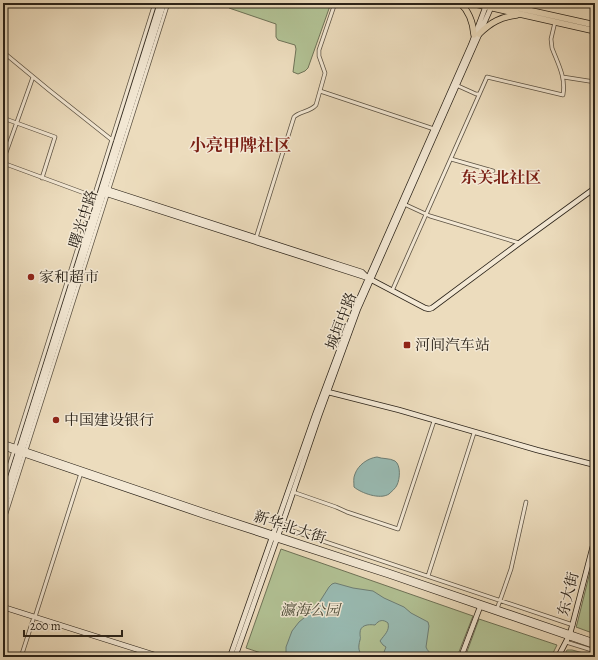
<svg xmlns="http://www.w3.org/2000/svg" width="598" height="660" viewBox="0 0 598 660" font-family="Alegreya,'Noto Serif SC',serif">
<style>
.green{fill:#b2c295;stroke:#6e7257}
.water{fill:#99bbb3;stroke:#6d7e75}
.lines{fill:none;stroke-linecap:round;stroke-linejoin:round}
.street-casing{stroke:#5b5142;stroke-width:4.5}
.secondary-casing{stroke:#2b2319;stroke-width:6}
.highway-casing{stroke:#2b2319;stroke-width:7}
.street{stroke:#f3e8d4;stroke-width:3}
.secondary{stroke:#f3e8d4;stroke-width:4.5}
.highway{stroke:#ecdcbd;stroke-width:5.5}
.poi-dot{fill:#8f2418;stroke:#f3e8d4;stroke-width:1.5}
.labels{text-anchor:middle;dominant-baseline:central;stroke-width:3;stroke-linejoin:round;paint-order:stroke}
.street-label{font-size:15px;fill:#2b2319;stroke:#f3e8d4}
.poi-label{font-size:15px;fill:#2b2319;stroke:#f3e8d4;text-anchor:start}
.park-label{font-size:15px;font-style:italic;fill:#4d4b38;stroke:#f3e8d4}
.neighbourhood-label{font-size:16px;font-weight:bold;fill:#7a1f14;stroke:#f3e8d4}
.quarter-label{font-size:17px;font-weight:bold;fill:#7a1f14;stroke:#f3e8d4}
</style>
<rect width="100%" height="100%" fill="#ecdcbd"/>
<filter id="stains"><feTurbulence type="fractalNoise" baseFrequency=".005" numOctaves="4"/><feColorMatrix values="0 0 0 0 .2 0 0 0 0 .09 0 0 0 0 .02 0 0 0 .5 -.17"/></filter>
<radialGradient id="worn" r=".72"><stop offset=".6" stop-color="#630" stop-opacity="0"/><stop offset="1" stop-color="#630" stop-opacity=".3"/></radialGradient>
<path class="green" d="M230,3h101l-23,65 -3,3 -7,3 -5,-2 3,-23 -1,-4 -17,-5 -2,-3v-13l-47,-16z
M281,549l192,67 -16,41h-184l-27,-9z
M595,565v69l-19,-7 1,-3 13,-52 3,-6z
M479,619l78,26 -6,12h-86z
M567,650h5l23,6v1h-32z"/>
<path class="water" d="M377,457c5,2 13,1 18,4 6,4 5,18 2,24 -1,3 -6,7 -8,9 -9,6 -28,-1 -35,-7 0,-4 -1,-9 1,-13 3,-9 13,-16 22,-17z
M335,583l18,5 20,3 11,7 20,9 7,6 17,9 1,4 -3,21c1,4 5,5 5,10h-49l4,-10 -3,-2 -3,-4c4,-6 10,-10 8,-18 -5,-4 -9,-3 -13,2 -7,-1 -15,0 -15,8 0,6 1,2 0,7 -2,7 -2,12 4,17h-78v-10l6,-16 7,-9 16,-13 14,-22 3,-3z"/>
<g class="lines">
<g class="street-casing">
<path id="street" d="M3,52l46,38 63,50
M563,77l32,5
M456,85l20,9h3
M320,91l114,38
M3,118l52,19 -13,41
M451,159l42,12
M3,161l30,-84
M3,163l92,34
M404,204l26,12 89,27
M256,238l38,-121c6,-6 16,-5 22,-12l9,-32 -6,-17v-6l16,-47
M392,291l95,-214 76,18c3,-18 -5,-31 -11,-47l-1,-9 4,-17
M3,485l152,-482
M293,492l43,15 11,5 51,17 36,-108
M3,523l165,-520
M281,527l292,98
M589,562l6,2
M428,576l46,-143
M497,609l14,-40 15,-67
M35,617l46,-144
M566,642l29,9
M21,657l12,-37"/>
</g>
<g class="secondary-casing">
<path id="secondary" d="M103,188l237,77 22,7 6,6
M101,192l267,86 57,30 4,1 3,-1 86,-64 77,-56
M328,392l71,18 138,40 58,15
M3,443l203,69 183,60 206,70
M3,447l202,69 183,59 207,71
M3,500l157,-497
M3,512l161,-509
M3,607l158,50
M230,657l85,-242 40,-107 116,-263 16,-42
M235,657l51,-144 33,-97 39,-107 135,-306
M461,657l19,-50
M558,657l12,-23 25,-96"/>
</g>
<g class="highway-casing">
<path id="highway" d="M460,3c10,9 13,20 14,32
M471,3l124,28
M496,3l99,22
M479,34c12,-12 22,-17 38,-19"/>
</g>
<use href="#street" class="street"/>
<use href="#secondary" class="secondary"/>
<use href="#highway" class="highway"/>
</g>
<g class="poi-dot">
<circle cx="31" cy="277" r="4"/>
<rect x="403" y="341" width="8" height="8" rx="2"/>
<circle cx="56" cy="420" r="4"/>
</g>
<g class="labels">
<g class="street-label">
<text transform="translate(83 219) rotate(-72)">曙光中路</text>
<text transform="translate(341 321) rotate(-69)">城垣中路</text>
<text transform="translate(290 527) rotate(18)">新华北大街</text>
<text transform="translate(568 594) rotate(-76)">东大街</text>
</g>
<g class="poi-label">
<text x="39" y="277">家和超市</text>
<text x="415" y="345">河间汽车站</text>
<text x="64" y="420">中国建设银行</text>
</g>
<g class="park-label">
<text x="310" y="610">瀛海公园</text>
</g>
<g class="neighbourhood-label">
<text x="501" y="178">东关北社区</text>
</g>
<g class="quarter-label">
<text x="240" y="145">小亮甲牌社区</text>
</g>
</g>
<rect width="598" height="660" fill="none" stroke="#ecdcbd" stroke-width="16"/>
<rect x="4" y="4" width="590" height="652" fill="none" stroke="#2b2319" stroke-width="2"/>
<rect x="8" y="8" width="582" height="644" fill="none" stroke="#2b2319"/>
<path d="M24 630v6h98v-6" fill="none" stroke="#2b2319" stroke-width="2"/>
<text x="30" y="630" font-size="12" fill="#2b2319" stroke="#f3e8d4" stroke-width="3" paint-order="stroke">200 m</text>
<rect width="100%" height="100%" filter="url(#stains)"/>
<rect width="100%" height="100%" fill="url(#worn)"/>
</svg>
